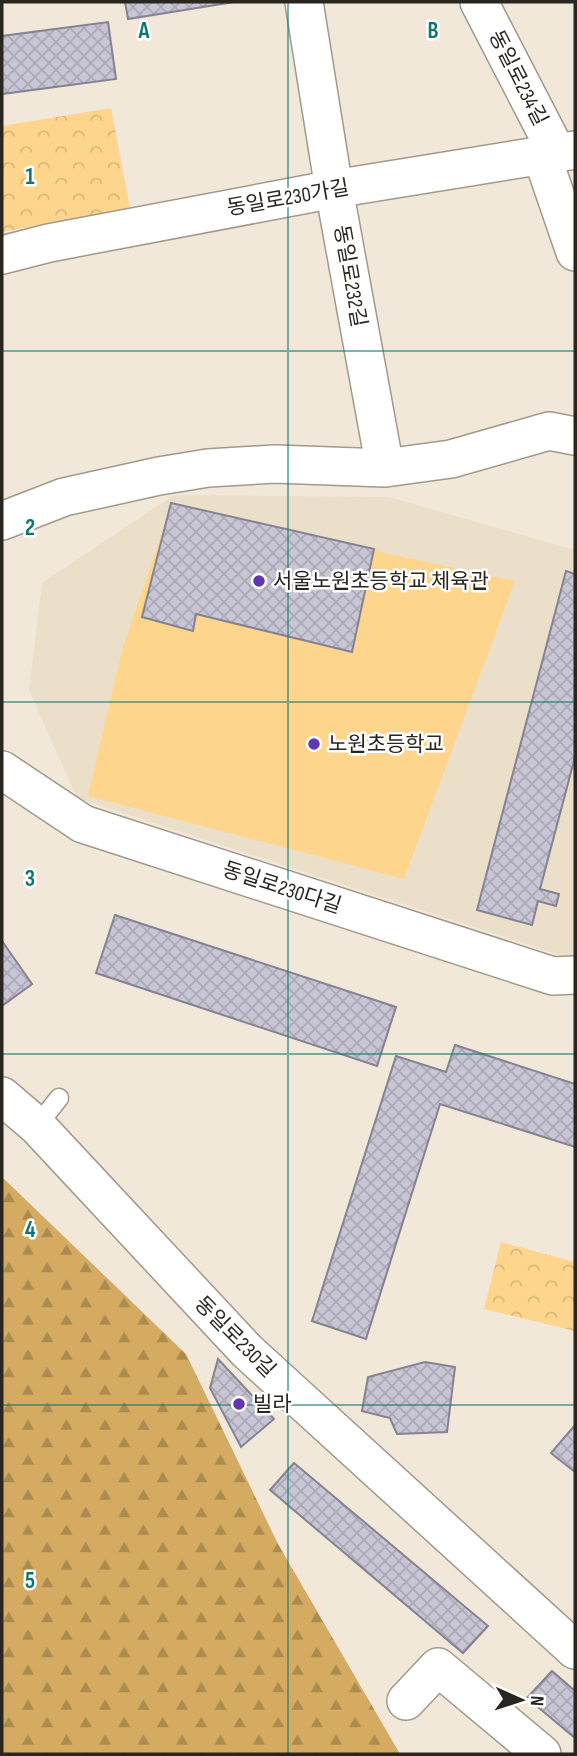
<svg xmlns="http://www.w3.org/2000/svg" width="577" height="1756" viewBox="0 0 577 1756" font-family="'Sofia Sans Condensed','Noto Sans KR',sans-serif">
<style>
.built{fill:#ecdfc9}
.forest{fill:url(#forest-firs)}
.park{fill:url(#park-crowns)}
.pitch{fill:#fed58c}
.building{fill:url(#building-cross-hatch);stroke:#858291;stroke-width:2}
.lines{fill:none;stroke-linecap:round;stroke-linejoin:round}
.service-casing{stroke:#a1998b;stroke-width:21}
.minor-casing{stroke:#a1998b;stroke-width:40}
.service{stroke:#fff;stroke-width:18}
.minor{stroke:#fff;stroke-width:37}
.grid{fill:none;stroke:#0f766e;stroke-width:2;stroke-opacity:0.55}
.poi-dot{fill:#6236ae;stroke:#fff;stroke-width:2.5}
.labels{text-anchor:middle;dominant-baseline:central;stroke-width:5;stroke-linejoin:round;paint-order:stroke}
.street-label{font-size:21px;fill:#292620;stroke:#fff}
.poi-label{font-size:21px;fill:#292620;stroke:#fff;text-anchor:start}
.grid-label{font-size:23px;text-anchor:middle;font-weight:bold;fill:#0f766e;stroke:#fff;stroke-width:5;stroke-linejoin:round;paint-order:stroke}
</style>
<defs>
<pattern id="forest-firs" width="22" height="20" patternUnits="userSpaceOnUse" patternTransform="scale(1.75)"><rect width="22" height="20" fill="#d4ab60"/><path d="M5 1l3.5 6h-7zM16 11l3.5 6h-7z" fill="#ac8b4f"/></pattern>
<pattern id="park-crowns" width="20" height="18" patternUnits="userSpaceOnUse" patternTransform="scale(1.75)"><rect width="20" height="18" fill="#fed58c"/><path d="M2 6a3 3 0 1 1 6 0M12 15a3 3 0 1 1 6 0" fill="none" stroke="#dab778"/></pattern>
<pattern id="building-cross-hatch" width="8" height="8" patternUnits="userSpaceOnUse" patternTransform="scale(1.75)"><rect width="8" height="8" fill="#c8c5d5"/><path d="M0 0l8 8M0 8l8-8" fill="none" stroke="#aca9b7"/></pattern>
</defs>
<rect width="100%" height="100%" fill="#f1e8d9"/>
<path class="built" d="M174,495l215,2 186,53v410l-498,-162 -48,-108 13,-107z"/>
<path class="forest" d="M2,1177l184,177 92,190 122,210h-398z"/>
<path class="park" d="M111,108l19,100 -128,24v-106z
M501,1242l74,20v69l-91,-22z"/>
<path class="pitch" d="M171,507l344,74 -111,298 -316,-83 34,-146z"/>
<path class="building" d="M125,2h109l-106,17z
M108,22l8,57 -114,15v-58z
M171,503l203,46 -22,103 -156,-38 -3,17 -51,-14z
M566,571l9,3v183l-35,132 19,5 -3,12 -18,-5 -6,24 -55,-15z
M115,915l281,92 -19,59 -281,-93z
M2,941l30,43 -30,22z
M455,1045l120,39v63l-135,-43 -74,235 -54,-18 84,-265 50,16z
M218,1359l56,60 -33,28 -31,-59z
M425,1362l30,5 -8,65 -50,2 -7,-16 -28,-7 6,-34z
M575,1425v47l-24,-19z
M294,1463l194,163 -25,27 -193,-163z
M552,1671l23,20v47l-48,-40z"/>
<g class="lines">
<g class="service-casing">
<path id="service" d="M37,1126l22,-28"/>
</g>
<g class="minor-casing">
<path id="minor" d="M304,2l30,187 51,279
M479,2l78,151
M542,156l33,96
M2,255l47,-12 285,-54 241,-39
M2,521l62,-24 95,-21 49,-8 67,-4 110,4 66,-9 98,-28 26,5
M2,770l81,54 470,152 22,-1
M2,1096l35,30 210,225 328,299
M406,1701l32,-34 104,87"/>
</g>
<use href="#service" class="service"/>
<use href="#minor" class="minor"/>
</g>
<path class="grid" d="M288,2v1752M2,351h573M2,702h573M2,1054h573M2,1405h573"/>
<g class="poi-dot">
<circle cx="259" cy="581" r="7"/>
<circle cx="314" cy="744" r="7"/>
<circle cx="239" cy="1404" r="7"/>
</g>
<g class="labels">
<g class="street-label">
<text transform="translate(518 78) rotate(63)">동일로234길</text>
<text transform="translate(288 198) rotate(-10)">동일로230가길</text>
<text transform="translate(350 276) rotate(80)">동일로232길</text>
<text transform="translate(282 888) rotate(18)">동일로230다길</text>
<text transform="translate(235 1337) rotate(45)">동일로230길</text>
</g>
<g class="poi-label">
<text x="273" y="581">서울노원초등학교 체육관</text>
<text x="328" y="744">노원초등학교</text>
<text x="253" y="1404">빌라</text>
</g>
</g>
<g class="grid-label">
<text x="144" y="38">A</text>
<text x="433" y="38">B</text>
<text x="30" y="184">1</text>
<text x="30" y="535">2</text>
<text x="30" y="886">3</text>
<text x="30" y="1237">4</text>
<text x="30" y="1588">5</text>
</g>
<rect width="577" height="1756" fill="none" stroke="#292620" stroke-width="7"/>
<g transform="translate(521 1700) rotate(93)" stroke="#ffffff" stroke-width="5" paint-order="stroke">
<path d="M0-5L12 26L0 18L-12 26Z" fill="#292620"/>
<text y="-10" font-size="19" font-weight="bold" text-anchor="middle" fill="#292620">N</text>
</g>
</svg>
